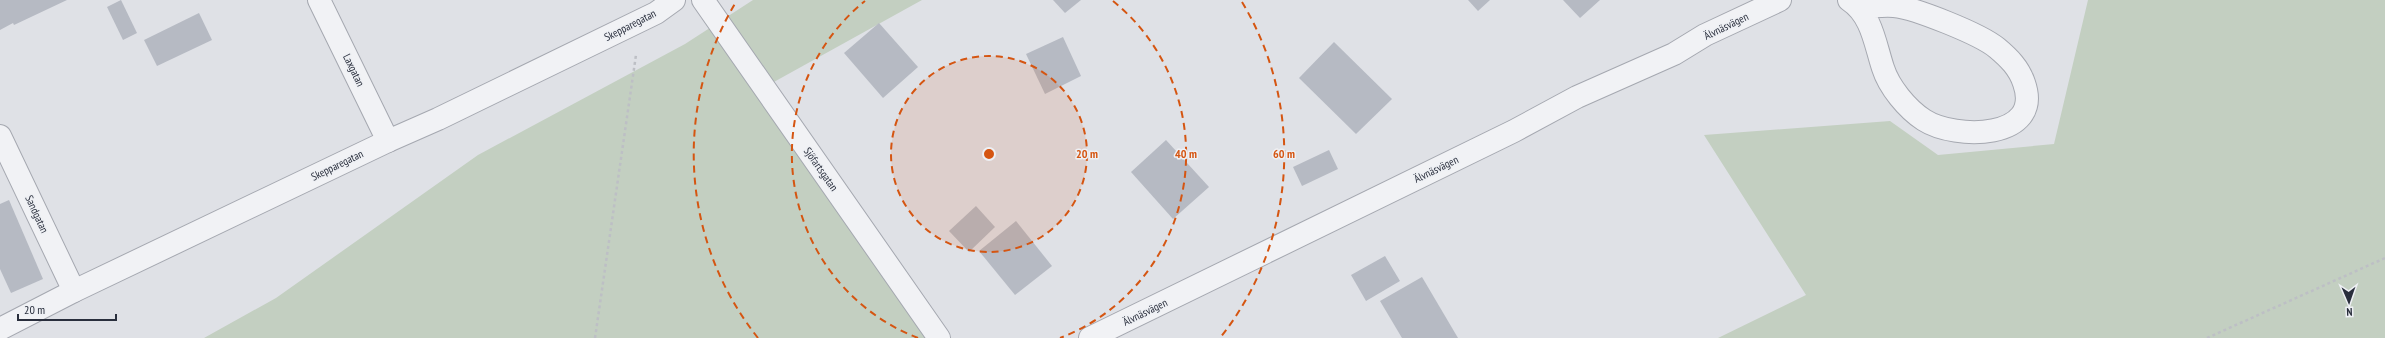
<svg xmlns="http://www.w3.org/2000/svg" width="2385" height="338" viewBox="0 0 2385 338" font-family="'PT Sans Narrow',sans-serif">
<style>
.green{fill:#c3cfc1}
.building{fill:#b6bac3}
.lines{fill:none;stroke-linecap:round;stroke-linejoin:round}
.street-casing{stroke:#a5a8b0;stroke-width:24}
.path{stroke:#bdbfc5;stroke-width:2.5;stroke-dasharray:3 3;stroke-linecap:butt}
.street{stroke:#f1f2f5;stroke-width:22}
.ring{fill:none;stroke:#d55511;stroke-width:2;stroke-dasharray:7 5}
.labels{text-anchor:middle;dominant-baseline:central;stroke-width:3;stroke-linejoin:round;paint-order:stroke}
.street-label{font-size:11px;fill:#292e3c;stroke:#eef0f4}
.centre{fill:#d55511;stroke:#eef0f4;stroke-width:2}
.ring-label{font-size:12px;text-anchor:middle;font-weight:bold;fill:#d55511;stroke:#eef0f4;stroke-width:3;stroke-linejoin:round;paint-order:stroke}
</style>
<rect width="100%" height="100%" fill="#dfe1e6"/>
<g class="green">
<path d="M753,0H922L763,88L939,338H204L276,298L478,155L685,44Z"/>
<path d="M2088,0H2385V338H1718L1806,295L1704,135L1890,121L1938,155L2054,144Z"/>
</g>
<g class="building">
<path d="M0,0H67L14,25L13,23L0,30Z"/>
<path d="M121,0L137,33L123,40L107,7Z"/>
<path d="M1053,0H1081L1065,13Z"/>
<path d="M1468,0H1490L1478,11Z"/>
<path d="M1563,0H1600L1580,18Z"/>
<path d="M199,13L212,40L157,66L144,40Z"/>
<path d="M879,23L918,67L883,98L844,53Z"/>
<path d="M1063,37L1081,76L1045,94L1026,54Z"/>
<path d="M1334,42L1392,99L1356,134L1299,78Z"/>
<path d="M1166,140L1209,187L1173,219L1131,172Z"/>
<path d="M1329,150L1338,169L1302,186L1293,167Z"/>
<path d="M9,200L43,279L11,293L0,269V204Z"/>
<path d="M976,206L995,227L969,252L949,231Z"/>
<path d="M1016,221L1052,266L1015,295L979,251Z"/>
<path d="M1385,256L1400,281L1366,301L1351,275Z"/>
<path d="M1422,277L1458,338H1402L1380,301Z"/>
</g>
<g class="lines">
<defs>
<g id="street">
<path d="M319,0L388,141"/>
<path d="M703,0L939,338"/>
<path d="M1849,0C1872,15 1875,44 1883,68C1889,87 1907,109 1924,120C1955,140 2044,140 2024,83C2019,68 2009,58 1997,48C1980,34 1915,8 1894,6C1883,5 1871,7 1860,7"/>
<path d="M0,136L74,291"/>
<path d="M0,329L74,291L388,141L438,119L656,13L674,0"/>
<path d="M1090,338L1514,131L1577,97L1674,54L1705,35L1780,0"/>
</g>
</defs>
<use href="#street" class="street-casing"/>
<g class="path">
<path d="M595,338L636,55"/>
<path d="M2207,338L2385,258"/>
</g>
<use href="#street" class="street"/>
</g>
<circle cx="989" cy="154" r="98" fill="#d55511" fill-opacity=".12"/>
<g class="ring">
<circle cx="989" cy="154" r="98"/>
<path d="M918 338A197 197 0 0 1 865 1M1113 1A197 197 0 0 1 1060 338"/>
<path d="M758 338A295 295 0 0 1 736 2M1242 2A295 295 0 0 1 1220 338"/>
</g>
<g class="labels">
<g class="street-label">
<text transform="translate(630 25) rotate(-27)">Skepparegatan</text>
<text transform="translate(1726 26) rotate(-26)">Älvnäsvägen</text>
<text transform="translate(354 70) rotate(64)">Laxgatan</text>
<text transform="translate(337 165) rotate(-26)">Skepparegatan</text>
<text transform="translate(821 169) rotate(55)">Sjöfartsgatan</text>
<text transform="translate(1436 169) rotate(-26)">Älvnäsvägen</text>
<text transform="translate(37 214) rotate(65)">Sandgatan</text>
<text transform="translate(1145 312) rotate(-26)">Älvnäsvägen</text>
</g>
</g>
<circle cx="989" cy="154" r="6" class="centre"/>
<g class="ring-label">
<text x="1087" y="158">20 m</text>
<text x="1186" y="158">40 m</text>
<text x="1284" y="158">60 m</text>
</g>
<g transform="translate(2349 302) rotate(178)" stroke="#eef0f4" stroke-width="3" paint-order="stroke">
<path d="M0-3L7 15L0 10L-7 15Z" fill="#292e3c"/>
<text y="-6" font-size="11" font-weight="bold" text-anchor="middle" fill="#292e3c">N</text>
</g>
<path d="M18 314v6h98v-6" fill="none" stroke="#292e3c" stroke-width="2"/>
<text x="24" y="314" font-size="12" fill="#292e3c" stroke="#eef0f4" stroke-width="3" paint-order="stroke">20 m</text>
</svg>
